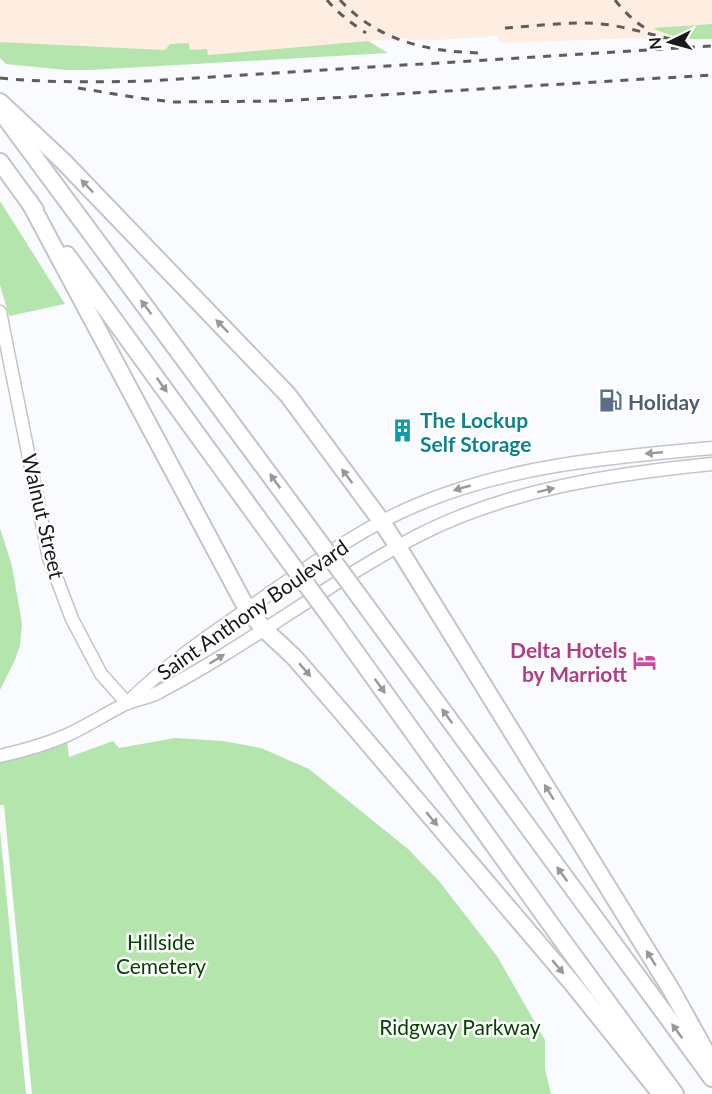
<svg xmlns="http://www.w3.org/2000/svg" width="712" height="1094" viewBox="0 0 712 1094" font-family="Lato,sans-serif">
<style>
.industrial{fill:#feeee2}
.green{fill:#b4e5ac}
.lines{fill:none;stroke-linecap:round;stroke-linejoin:round}
.secondary-casing{stroke:#c3c5cd;stroke-width:15}
.highway-casing{stroke:#c3c5cd;stroke-width:20}
.secondary{stroke:#fff;stroke-width:12}
.highway{stroke:#fff;stroke-width:16}
.rail{stroke:#5d5d60;stroke-width:3;stroke-dasharray:8 8;stroke-linecap:butt}
.highway-bridge-casing{stroke:#c3c5cd;stroke-width:20;stroke-linecap:butt}
.highway-bridge{stroke:#fff;stroke-width:16}
.oneway{fill:#989899}
.labels{text-anchor:middle;dominant-baseline:central;stroke-width:5;stroke-linejoin:round;paint-order:stroke}
.service-label{font-size:21px;font-weight:bold;fill:#4e5e75;stroke:#fff;text-anchor:start}
.culture-label{font-size:21px;font-weight:bold;fill:#0d838f;stroke:#fff;text-anchor:start}
.street-label{font-size:21px;fill:#19191c;stroke:#fff}
.hotel-label{font-size:21px;font-weight:bold;fill:#b23c85;stroke:#fff;text-anchor:end}
.park-label{font-size:21px;fill:#054300;stroke:#fff}
</style>
<rect width="100%" height="100%" fill="#fafbfe"/>
<path class="industrial" d="M0,0H712V24L655,28L673,36L695,40L661,43L643,38L500,43L498,36L437,40H412L403,38L208,55L190,50V43L170,44L165,50L0,42Z"/>
<g class="green">
<path d="M712,24V39C691,40 672,38 653,28Z"/>
<path d="M368,41L388,53L90,70H66L6,64L0,58V42L165,50L170,44L189,43L190,50L207,49L208,55Z"/>
<path d="M0,201L65,304L9,316L0,285Z"/>
<path d="M0,528L12,566L22,624L20,645L15,660L0,690Z"/>
<path d="M66,735L69,757L113,741L119,748L175,738L223,741L261,748L309,769L408,849L439,881L497,956L545,1040V1069L551,1094H32L4,805H0V756Z"/>
<path d="M0,831L26,1094H0Z"/>
</g>
<g class="lines">
<defs>
<g id="secondary">
<path d="M0,312L49,558L72,619L101,674L127,703"/>
<path d="M130,700C168,663 213,633 256,603C308,567 360,528 419,504C511,465 613,457 712,448"/>
<path d="M0,756C22,751 44,745 65,736C86,727 105,714 125,704C136,699 149,698 159,692C249,645 329,582 419,535C509,489 612,474 712,464"/>
</g>
<g id="highway">
<path d="M0,102L63,161L288,395L382,522L398,547L672,991L712,1063"/>
<path d="M5,117L309,528"/>
<path d="M0,162L35,210"/>
<path d="M29,201L247,609L264,629L294,657L340,710L572,983L661,1094"/>
<path d="M67,255L281,550"/>
<path d="M361,599L712,1078"/>
<path d="M334,622L562,940L675,1094"/>
</g>
</defs>
<use href="#secondary" class="secondary-casing"/>
<use href="#highway" class="highway-casing"/>
<use href="#secondary" class="secondary"/>
<use href="#highway" class="highway"/>
<g class="rail">
<path d="M327,0C338,13 351,23 366,33"/>
<path d="M340,0C378,41 428,52 482,53"/>
<path d="M615,0C625,13 636,23 650,31"/>
<path d="M505,28C537,26 570,21 602,24C631,27 659,38 688,42"/>
<path d="M0,78C49,83 98,82 147,81L712,46"/>
<path d="M78,88L139,98L174,102L281,101L712,75"/>
</g>
<defs>
<g id="highway-bridge">
<path d="M309,528L361,599"/>
<path d="M281,550L334,622"/>
</g>
</defs>
<use href="#highway-bridge" class="highway-bridge-casing"/>
<use href="#highway-bridge" class="highway-bridge"/>
</g>
<defs><path id="oneway-solid" d="M-6-.8H1V-3.2L6.5 0L1 3.2V.8H-6Z" transform="scale(1.5)"/></defs>
<g class="oneway">
<use href="#oneway-solid" transform="translate(87 186) rotate(-134)"/>
<use href="#oneway-solid" transform="translate(146 307) rotate(-127)"/>
<use href="#oneway-solid" transform="translate(222 326) rotate(-134)"/>
<use href="#oneway-solid" transform="translate(162 385) rotate(54)"/>
<use href="#oneway-solid" transform="translate(654 453) rotate(175)"/>
<use href="#oneway-solid" transform="translate(347 476) rotate(-127)"/>
<use href="#oneway-solid" transform="translate(275 481) rotate(-126)"/>
<use href="#oneway-solid" transform="translate(462 488) rotate(164)"/>
<use href="#oneway-solid" transform="translate(546 490) rotate(-14)"/>
<use href="#oneway-solid" transform="translate(217 659) rotate(-32)"/>
<use href="#oneway-solid" transform="translate(305 670) rotate(49)"/>
<use href="#oneway-solid" transform="translate(380 686) rotate(54)"/>
<use href="#oneway-solid" transform="translate(447 716) rotate(-126)"/>
<use href="#oneway-solid" transform="translate(549 792) rotate(-122)"/>
<use href="#oneway-solid" transform="translate(432 819) rotate(50)"/>
<use href="#oneway-solid" transform="translate(562 874) rotate(-126)"/>
<use href="#oneway-solid" transform="translate(651 958) rotate(-122)"/>
<use href="#oneway-solid" transform="translate(558 967) rotate(50)"/>
<use href="#oneway-solid" transform="translate(677 1031) rotate(-126)"/>
</g>
<defs>
<symbol id="fuel-bare" viewBox="-9 -9 18 18"><path d="M-5.5-6h7V0h2V4h1.3V-2.5L3-4.5l.8-.8L6-3V5H2.5V1h-1V6h-7ZM-4.2-4.7v3.2H.2V-4.7Z" fill="#5c6f8a" stroke="#fff" stroke-width="2.5" paint-order="stroke"/></symbol>
<symbol id="building-bare" viewBox="-9 -9 18 18"><path d="M-4-6H4V6H1V3H-1V6H-4ZM-2.5-4.3h1.7v1.8h-1.7ZM.8-4.3h1.7v1.8H.8ZM-2.5-1h1.7V.8h-1.7ZM.8-1h1.7V.8H.8Z" fill="#0f9aa8" stroke="#fff" stroke-width="2.5" paint-order="stroke"/></symbol>
<symbol id="hotel-bare" viewBox="-9 -9 18 18"><path d="M-6-4.5h1.5V1H6V5H4.5V3h-9V5H-6ZM-4 0a1.8 1.8 0 1 1 3.6 0ZM.5 0V-2.5h3Q6-2.5 6 0Z" fill="#d1479c" stroke="#fff" stroke-width="2.5" paint-order="stroke"/></symbol>
</defs>
<g fill-rule="evenodd">
<use href="#fuel-bare" x="594" y="384" width="33" height="33"/>
<use href="#building-bare" x="386" y="414" width="33" height="33"/>
<use href="#hotel-bare" x="628" y="644" width="33" height="33"/>
</g>
<g class="labels">
<g class="service-label">
<text x="628" y="401">Holiday</text>
</g>
<g class="culture-label">
<text x="420" y="419">The Lockup<tspan x="420" dy="24">Self Storage</tspan></text>
</g>
<g class="street-label">
<text transform="translate(44 516) rotate(77)">Walnut Street</text>
<text transform="translate(252 609) rotate(-35)">Saint Anthony Boulevard</text>
</g>
<g class="hotel-label">
<text x="627" y="649">Delta Hotels<tspan x="627" dy="24">by Marriott</tspan></text>
</g>
<g class="park-label">
<text x="161" y="941">Hillside<tspan x="161" dy="24">Cemetery</tspan></text>
<text x="460" y="1026">Ridgway Parkway</text>
</g>
</g>
<g transform="translate(670 42) rotate(265)" stroke="#ffffff" stroke-width="4.5" paint-order="stroke">
<path d="M0-4.5L10 22L0 15L-10 22Z" fill="#19191c"/>
<text y="-9" font-size="16" font-weight="bold" text-anchor="middle" fill="#19191c">N</text>
</g>
</svg>
